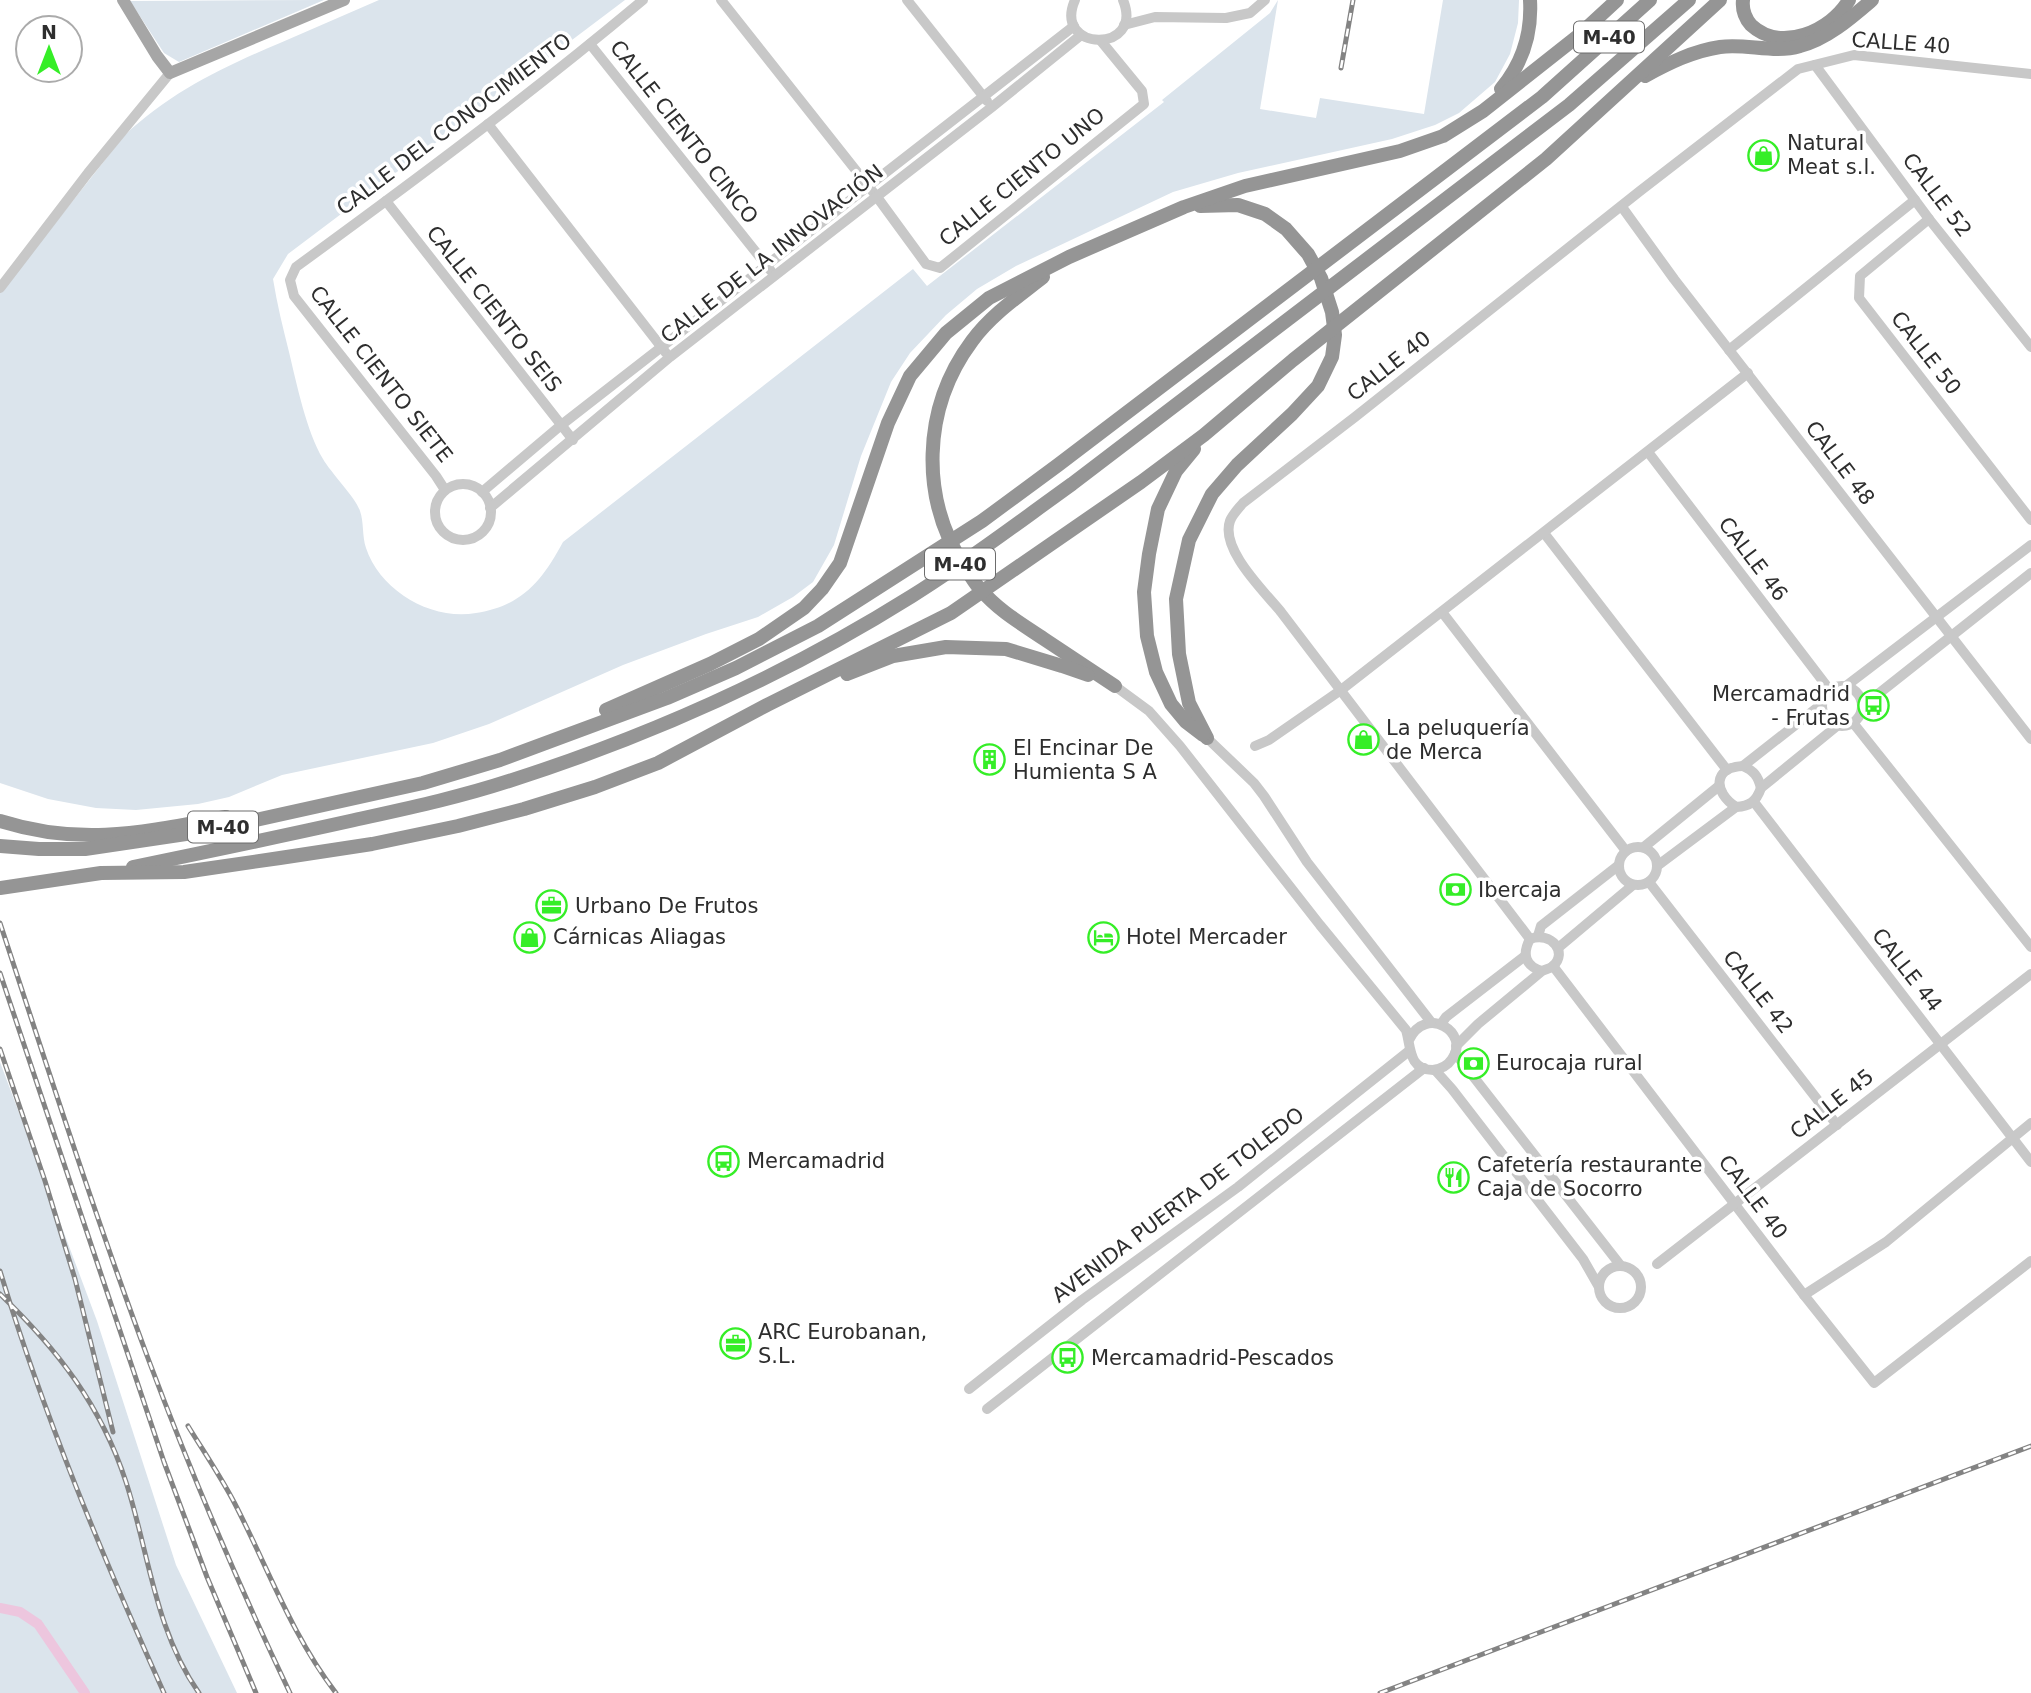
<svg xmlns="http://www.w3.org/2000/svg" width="2031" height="1693" viewBox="0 0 2031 1693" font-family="'DejaVu Sans',sans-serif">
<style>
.green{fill:#dbe4ec}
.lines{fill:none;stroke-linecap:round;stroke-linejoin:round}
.canal{stroke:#edc6de;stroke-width:10}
.minor{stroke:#c8c8c8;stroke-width:10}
.major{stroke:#a6a6a6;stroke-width:12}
.highway{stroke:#959595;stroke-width:14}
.rail-casing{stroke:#838383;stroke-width:5}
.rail{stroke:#fff;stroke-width:2.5;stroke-dasharray:8;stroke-linecap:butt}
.labels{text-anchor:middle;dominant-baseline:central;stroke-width:7;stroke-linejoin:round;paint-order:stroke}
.shield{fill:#fff;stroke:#6d6d6d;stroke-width:2}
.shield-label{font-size:19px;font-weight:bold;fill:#2e2e2e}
.street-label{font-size:21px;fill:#2e2e2e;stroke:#fff}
.poi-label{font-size:21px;fill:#2e2e2e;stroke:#fff;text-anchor:start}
</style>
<rect width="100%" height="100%" fill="#fff"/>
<g class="green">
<path d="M324,0L179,62L164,53L130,1Z"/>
<path d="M379,0H625L288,254L273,279C277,304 283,328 289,352C297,385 306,430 323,459C331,473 356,498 360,511C364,522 362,536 366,548C380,591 432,621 476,613C522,606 542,581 563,542L913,269L927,286L1164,102L1162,100L1270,13L1278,0L1260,109L1316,118L1320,98L1424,114L1443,0H1519L1518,23L1510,54L1495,82L1459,113L1435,125L1392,139L1238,173L1173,192L1016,266L977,289L946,315L910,353L891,382L861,456L834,545L813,582L793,597L758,617L706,634L623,665L489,724L433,743L282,775L229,797L198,804L136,810L96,808L48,799L0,783V293L124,136C169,93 223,67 280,43C313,29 346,14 379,0Z"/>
<path d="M0,1062L97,1321L176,1565L237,1693H0Z"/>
</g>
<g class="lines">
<path class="canal" d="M0,1608L20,1612L38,1624L85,1693"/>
<g class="minor">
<path d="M721,0L877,197L926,264L940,268L1144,104L1142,91L1101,41"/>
<path d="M907,0L987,101"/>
<path d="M1075,0C1052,52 1145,54 1123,0"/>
<path d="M1124,25L1155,17L1226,18L1250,13L1265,0"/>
<path d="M590,44L771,271"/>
<path d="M1815,65L1929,219L2031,347"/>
<path d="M488,124L666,353"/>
<path d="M386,201L573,440"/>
<path d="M1622,207L1674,279L2031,739"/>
<path d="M1929,219L1860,276L1859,298L2031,520"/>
<path d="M0,288L88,173L170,73"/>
<path d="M1729,350L1915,200"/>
<path d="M1648,452L1829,689"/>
<circle cx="463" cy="512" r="28"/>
<path d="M445,490L436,476L294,296L290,280L296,267C414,181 531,94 643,0"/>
<path d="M482,492L560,426L1074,26"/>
<path d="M490,508L670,357L992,107L1081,35"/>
<path d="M1544,533L1727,770"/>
<path d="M1442,612L1626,851"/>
<circle cx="1842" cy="706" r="20"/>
<path d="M1115,686L1149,711L1180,746L1320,925L1406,1030C1411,1046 1408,1070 1433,1070C1441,1069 1448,1065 1452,1059C1471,1033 1426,1004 1409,1040"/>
<path d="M1846,686L2031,545"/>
<path d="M1863,706L2031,573"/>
<path d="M1854,724L2031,947"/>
<path d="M1207,738L1254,783L1264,796L1307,862L1431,1022"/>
<path d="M1255,746L1269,740L1341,690L1748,373"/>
<path d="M1743,766C1754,771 1758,776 1761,788"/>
<path d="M1754,802L2031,1162"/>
<path d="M1736,807C1713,792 1713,767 1743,766L1822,704"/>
<circle cx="1638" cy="866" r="19"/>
<path d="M1644,847L1719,786"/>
<path d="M1657,866L1736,807C1750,806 1756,802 1761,788L1837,726"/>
<path d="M1649,882L1837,1125"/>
<path d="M1538,936L1541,926L1619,865"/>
<path d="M1530,939L1281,612C1264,591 1220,549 1230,521C1232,515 1239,508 1243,503L1355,417L1640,191L1798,69L1854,55L2031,74"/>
<path d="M1558,948L1633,885"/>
<path d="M1553,966L1804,1295L1874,1383L2031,1261"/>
<path d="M1441,1024L1446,1017L1525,956"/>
<path d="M1456,1046L1478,1024L1542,971C1545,969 1550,969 1553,966C1568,953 1552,931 1530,939C1522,954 1525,966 1542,971"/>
<path d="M1455,1053L1621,1266"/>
<path d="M1435,1070L1452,1089L1583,1259L1599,1287"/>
<path d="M1657,1264L2031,974"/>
<circle cx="1620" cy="1287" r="21"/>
<path d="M1804,1295L1886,1242L2031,1123"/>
<path d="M969,1389L1082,1300L1238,1187L1409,1051"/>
<path d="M987,1409L1424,1068"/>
</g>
<path class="major" d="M123,0L157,56L170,73L344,0"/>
<g class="highway">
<path d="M1743,0C1742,9 1745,18 1751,25C1781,53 1831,31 1849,0"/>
<path d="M1645,76C1669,63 1693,51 1720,47C1746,43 1774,54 1800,46C1827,39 1851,18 1872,0"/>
<path d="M1501,89C1522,64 1532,33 1530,0"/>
<path d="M1200,206L1238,205L1265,214L1286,229L1308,254L1321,278L1332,312L1335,335L1332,357L1318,386L1292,414L1237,465L1212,494L1189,540L1176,599L1179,654L1189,703L1207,738"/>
<path d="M1043,277C1019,296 991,315 972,341C922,408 919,499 966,569C971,576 975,584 981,590C999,611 1022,624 1044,639C1068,655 1091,670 1115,686"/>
<path d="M1194,449L1176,471L1158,509L1149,554L1144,592L1147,636L1156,672L1171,704L1186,722L1203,735"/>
<path d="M847,674L893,656L946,647L1006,649L1062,666L1088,675"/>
<path d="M606,710L710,664L759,639L804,608L822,589L840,563L888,423L910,376L946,333L989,298L1069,257L1184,207L1245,186L1400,151L1443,136L1483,111L1578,36L1617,0"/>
<path d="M0,821C82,847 145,832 226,817"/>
<path d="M0,846L39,849H85L206,831L423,783L500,760L667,698L736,668L818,626L982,521L1058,465L1542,97L1650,0"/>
<path d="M133,867C206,852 278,837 350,821C404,809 457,798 509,781C650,736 786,675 912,596C967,562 1019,522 1072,484L1569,105L1689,0"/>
<path d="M0,888L101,873L184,872L280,858L372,844L458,826L524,809L595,787L658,763L767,705L951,613L1141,482L1204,435L1293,360L1546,159L1720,0"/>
</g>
<defs>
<g id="rail">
<path d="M1341,68L1353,0"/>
<path d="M0,923C48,1069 95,1216 149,1361C191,1473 238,1584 290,1693"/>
<path d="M0,973L164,1462L207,1577L256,1693"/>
<path d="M0,1049L45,1181L75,1279L113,1432"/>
<path d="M0,1271C44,1416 102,1555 164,1693"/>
<path d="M0,1294C57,1349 101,1405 126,1482C149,1553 155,1631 199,1693"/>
<path d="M188,1426C204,1452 221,1477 235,1504C268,1568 292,1636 336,1693"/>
<path d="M1380,1693L2031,1446"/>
</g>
</defs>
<use href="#rail" class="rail-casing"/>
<use href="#rail" class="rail"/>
</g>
<defs>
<symbol id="shop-ring" viewBox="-11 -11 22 22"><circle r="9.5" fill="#fff" stroke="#35ee27" stroke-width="1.5"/><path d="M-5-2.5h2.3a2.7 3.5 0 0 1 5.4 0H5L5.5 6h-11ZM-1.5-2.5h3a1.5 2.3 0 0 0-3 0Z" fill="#35ee27"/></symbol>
<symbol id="bus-ring" viewBox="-11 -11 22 22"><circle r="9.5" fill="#fff" stroke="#35ee27" stroke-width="1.5"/><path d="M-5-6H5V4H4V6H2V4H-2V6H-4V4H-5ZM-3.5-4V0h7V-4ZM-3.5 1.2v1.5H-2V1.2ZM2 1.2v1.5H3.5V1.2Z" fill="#35ee27"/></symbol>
<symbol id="building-ring" viewBox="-11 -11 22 22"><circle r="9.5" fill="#fff" stroke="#35ee27" stroke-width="1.5"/><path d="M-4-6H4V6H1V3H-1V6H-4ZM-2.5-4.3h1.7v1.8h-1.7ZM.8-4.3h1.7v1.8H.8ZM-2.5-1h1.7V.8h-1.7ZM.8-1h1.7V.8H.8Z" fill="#35ee27"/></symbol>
<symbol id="bank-ring" viewBox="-11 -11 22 22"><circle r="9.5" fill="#fff" stroke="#35ee27" stroke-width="1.5"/><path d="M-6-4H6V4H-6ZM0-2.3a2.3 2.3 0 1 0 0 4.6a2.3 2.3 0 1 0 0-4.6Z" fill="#35ee27"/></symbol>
<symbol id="office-ring" viewBox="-11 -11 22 22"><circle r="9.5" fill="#fff" stroke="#35ee27" stroke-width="1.5"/><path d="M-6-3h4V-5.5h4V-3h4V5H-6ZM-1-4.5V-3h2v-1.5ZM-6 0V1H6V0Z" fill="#35ee27"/></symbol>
<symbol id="hotel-ring" viewBox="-11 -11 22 22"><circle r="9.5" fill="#fff" stroke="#35ee27" stroke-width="1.5"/><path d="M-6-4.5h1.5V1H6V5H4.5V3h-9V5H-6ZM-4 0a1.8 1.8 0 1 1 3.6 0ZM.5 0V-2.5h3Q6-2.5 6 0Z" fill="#35ee27"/></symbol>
<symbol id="restaurant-ring" viewBox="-11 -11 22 22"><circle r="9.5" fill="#fff" stroke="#35ee27" stroke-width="1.5"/><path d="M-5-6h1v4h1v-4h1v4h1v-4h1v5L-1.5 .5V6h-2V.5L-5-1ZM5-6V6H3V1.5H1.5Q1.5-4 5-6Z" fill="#35ee27"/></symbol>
</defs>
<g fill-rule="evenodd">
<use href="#shop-ring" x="1746" y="138" width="35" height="35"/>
<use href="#bus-ring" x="1856" y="688" width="35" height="35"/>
<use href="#shop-ring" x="1346" y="722" width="35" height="35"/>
<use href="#building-ring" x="972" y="742" width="35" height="35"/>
<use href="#bank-ring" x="1438" y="872" width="35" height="35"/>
<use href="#office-ring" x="534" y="888" width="35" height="35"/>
<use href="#shop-ring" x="512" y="920" width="35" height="35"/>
<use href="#hotel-ring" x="1086" y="920" width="35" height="35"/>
<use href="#bank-ring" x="1456" y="1046" width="35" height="35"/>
<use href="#bus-ring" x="706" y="1144" width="35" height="35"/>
<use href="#restaurant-ring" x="1436" y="1160" width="35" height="35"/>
<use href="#office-ring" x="718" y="1326" width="35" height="35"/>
<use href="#bus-ring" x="1050" y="1340" width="35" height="35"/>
</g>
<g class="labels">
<g class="shield">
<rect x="1574" y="21.5" width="70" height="31" rx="5"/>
<rect x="925" y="548.5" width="70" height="31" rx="5"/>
<rect x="188" y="811.5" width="70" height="31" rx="5"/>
</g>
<g class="shield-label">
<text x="1609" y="37">M-40</text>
<text x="960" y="564">M-40</text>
<text x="223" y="827">M-40</text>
</g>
<g class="street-label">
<text transform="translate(1901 43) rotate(4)">CALLE 40</text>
<text transform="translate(454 124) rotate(-37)">CALLE DEL CONOCIMIENTO</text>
<text transform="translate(684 132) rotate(52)">CALLE CIENTO CINCO</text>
<text transform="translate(1022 177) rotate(-39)">CALLE CIENTO UNO</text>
<text transform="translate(1937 195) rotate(53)">CALLE 52</text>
<text transform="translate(772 254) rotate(-38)">CALLE DE LA INNOVACIÓN</text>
<text transform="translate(494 309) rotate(52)">CALLE CIENTO SEIS</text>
<text transform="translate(1926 353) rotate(52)">CALLE 50</text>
<text transform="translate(1389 366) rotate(-38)">CALLE 40</text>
<text transform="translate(381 374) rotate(52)">CALLE CIENTO SIETE</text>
<text transform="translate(1840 463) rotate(53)">CALLE 48</text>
<text transform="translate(1753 559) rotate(53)">CALLE 46</text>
<text transform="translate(1907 970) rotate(52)">CALLE 44</text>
<text transform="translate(1758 992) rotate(52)">CALLE 42</text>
<text transform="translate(1832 1104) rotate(-38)">CALLE 45</text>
<text transform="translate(1753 1197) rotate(53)">CALLE 40</text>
<text transform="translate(1178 1205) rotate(-37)">AVENIDA PUERTA DE TOLEDO</text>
</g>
<g class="poi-label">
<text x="1787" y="143">Natural<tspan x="1787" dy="24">Meat s.l.</tspan></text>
<text x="1850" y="694" text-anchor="end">Mercamadrid<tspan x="1850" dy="24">- Frutas</tspan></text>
<text x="1386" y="728">La peluquería<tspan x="1386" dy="24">de Merca</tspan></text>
<text x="1013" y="748">El Encinar De<tspan x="1013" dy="24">Humienta S A</tspan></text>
<text x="1478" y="890">Ibercaja</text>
<text x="575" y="906">Urbano De Frutos</text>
<text x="553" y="937">Cárnicas Aliagas</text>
<text x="1126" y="937">Hotel Mercader</text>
<text x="1496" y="1063">Eurocaja rural</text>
<text x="747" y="1161">Mercamadrid</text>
<text x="1477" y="1165">Cafetería restaurante<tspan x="1477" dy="24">Caja de Socorro</tspan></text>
<text x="758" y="1332">ARC Eurobanan,<tspan x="758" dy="24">S.L.</tspan></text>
<text x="1091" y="1358">Mercamadrid-Pescados</text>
</g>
</g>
<g transform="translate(49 49)"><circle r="33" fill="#ffffff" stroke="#ababab" stroke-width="2"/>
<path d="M0-5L12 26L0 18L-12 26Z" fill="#35ee27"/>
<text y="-10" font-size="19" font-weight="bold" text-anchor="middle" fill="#2e2e2e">N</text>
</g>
</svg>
